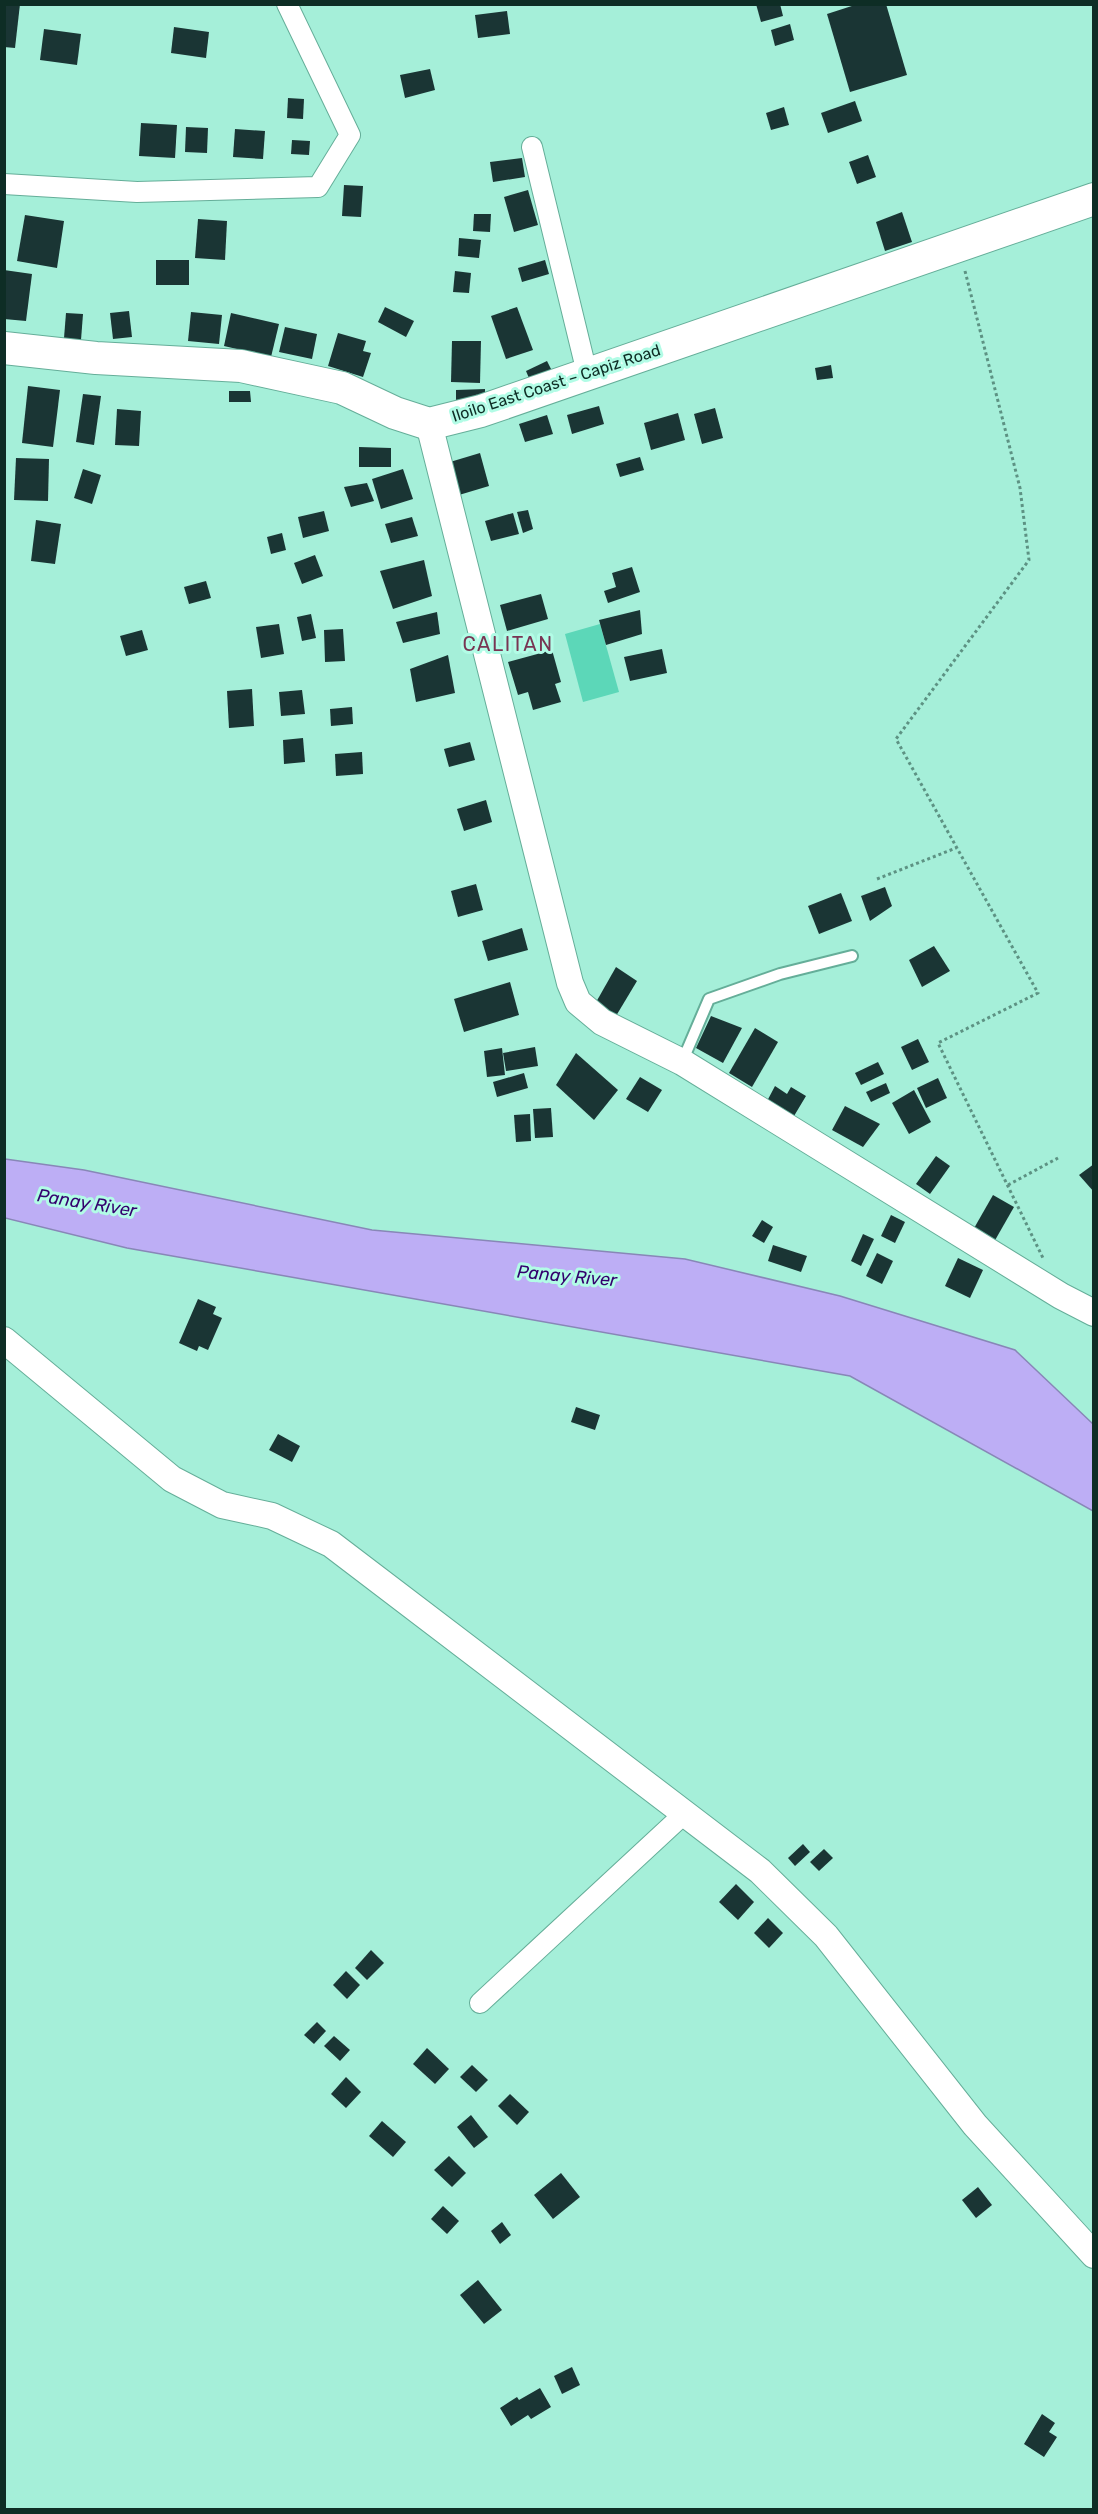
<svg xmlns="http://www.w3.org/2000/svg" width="1098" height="2514" viewBox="0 0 1098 2514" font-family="Rubik,sans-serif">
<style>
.green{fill:#5cd7b8}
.water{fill:#bdaef5;stroke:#8887b7;stroke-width:1.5}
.building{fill:#1a3534}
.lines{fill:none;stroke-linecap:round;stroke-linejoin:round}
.service-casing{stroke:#65ae99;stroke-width:14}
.minor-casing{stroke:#65ae99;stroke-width:22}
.tertiary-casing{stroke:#65ae99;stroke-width:28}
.primary-casing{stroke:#65ae99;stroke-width:34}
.path{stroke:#5d9283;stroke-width:3;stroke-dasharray:3 3;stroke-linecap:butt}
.service{stroke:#fff;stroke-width:10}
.minor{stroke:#fff;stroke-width:20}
.tertiary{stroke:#fff;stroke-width:26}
.primary{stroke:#fff;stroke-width:32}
.labels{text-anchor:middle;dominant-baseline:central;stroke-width:6;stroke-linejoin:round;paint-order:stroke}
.street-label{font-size:16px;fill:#0e2d25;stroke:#b2fce6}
.water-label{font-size:18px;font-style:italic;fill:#33006d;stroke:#b2fce6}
.quarter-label{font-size:20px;letter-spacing:1.5px;fill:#783553;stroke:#b2fce6}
</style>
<rect width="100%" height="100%" fill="#a5efd9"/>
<path class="green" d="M600,624L619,692L583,702L565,634Z"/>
<path class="water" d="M5,1159L84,1170L372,1230L685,1259L840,1296L1015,1350L1093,1424V1511L850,1376L127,1248L5,1218Z"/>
<g class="building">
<path d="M4,4H20L15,48L4,47Z"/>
<path d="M756,4H780L783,16L761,22Z"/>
<path d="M858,4H886L907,75L850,92L827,14Z"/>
<path d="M507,11L510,34L478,38L475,15Z"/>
<path d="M790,24L794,40L775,46L771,30Z"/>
<path d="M174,27L209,32L206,58L171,53Z"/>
<path d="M44,29L81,34L77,65L40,60Z"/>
<path d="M430,69L435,90L405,98L400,75Z"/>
<path d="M288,98L304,99L303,119L287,118Z"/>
<path d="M855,101L862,121L828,133L821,113Z"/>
<path d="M784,107L789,125L771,130L766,113Z"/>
<path d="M141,123L177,125L175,158L139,156Z"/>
<path d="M186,127L208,128L207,153L185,152Z"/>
<path d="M235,129L265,131L263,159L233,157Z"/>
<path d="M292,140L310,141L309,155L291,154Z"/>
<path d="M868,155L876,177L857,184L849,162Z"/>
<path d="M522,158L525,177L493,182L490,162Z"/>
<path d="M344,185L363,186L361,217L342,216Z"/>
<path d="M528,190L538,225L514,232L504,197Z"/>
<path d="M902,212L912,242L885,251L876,222Z"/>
<path d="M474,214H491L490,232L473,231Z"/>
<path d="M25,215L64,221L57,268L17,261Z"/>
<path d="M198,219L227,221L225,260L195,258Z"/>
<path d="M459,238L481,240L479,258L458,256Z"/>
<rect x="156" y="260" width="33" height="25"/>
<path d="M545,260L549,274L522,282L518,268Z"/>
<path d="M4,270L32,274L26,321L4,319Z"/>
<path d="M455,271L471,273L469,293L453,292Z"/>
<path d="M385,307L414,321L406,337L378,322Z"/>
<path d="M517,307L533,350L506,359L491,316Z"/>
<path d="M129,311L132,337L113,339L110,313Z"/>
<path d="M191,312L222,315L219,344L188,341Z"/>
<path d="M66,313L83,314L81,340L64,338Z"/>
<path d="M231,313L279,324L271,357L224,346Z"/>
<path d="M285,327L317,334L312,359L279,352Z"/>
<path d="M338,333L366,341L363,351L371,353L363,377L328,366Z"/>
<path d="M452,341H481L480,383L451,382Z"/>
<path d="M547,361L553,373L531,383L526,371Z"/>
<path d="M831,365L833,378L817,380L815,368Z"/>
<path d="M28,386L60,390L53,447L22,443Z"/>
<path d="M485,389V404H456V390Z"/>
<path d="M229,391H250L251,402H229Z"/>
<path d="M83,394L101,396L94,445L76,442Z"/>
<path d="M599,406L604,424L572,434L567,415Z"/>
<path d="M715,408L723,438L702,444L694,414Z"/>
<path d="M117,409L141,411L139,446L115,445Z"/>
<path d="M678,413L685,440L651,450L644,423Z"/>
<path d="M547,415L553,434L525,442L519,424Z"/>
<path d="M359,447L391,448V467H359Z"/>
<path d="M480,453L489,486L459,495L450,462Z"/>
<path d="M640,457L644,470L620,477L616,464Z"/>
<path d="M16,458L49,459L48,501L14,500Z"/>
<path d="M83,469L101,475L92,504L74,498Z"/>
<path d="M403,469L413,499L381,509L372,479Z"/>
<path d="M367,483L374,501L351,507L344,487Z"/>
<path d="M528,510L533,529L523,533L517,512Z"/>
<path d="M324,511L329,531L303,538L298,517Z"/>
<path d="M513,513L519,534L491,541L485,521Z"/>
<path d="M412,517L418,536L391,543L385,524Z"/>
<path d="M36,520L61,524L55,564L31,561Z"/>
<path d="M282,533L286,550L271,554L267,537Z"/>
<path d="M315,555L323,576L302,584L294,563Z"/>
<path d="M424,560L432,596L393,609L380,571Z"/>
<path d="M632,567L640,592L608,603L604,591L616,587L612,573Z"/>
<path d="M206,581L211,598L189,604L184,587Z"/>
<path d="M541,594L548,619L507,631L500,605Z"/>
<path d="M640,610L642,634L606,645L599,620Z"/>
<path d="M437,612L440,634L403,643L396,622Z"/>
<path d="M311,614L316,638L302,641L297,617Z"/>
<path d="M279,624L284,654L261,658L256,627Z"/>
<path d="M343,629L345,661L325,662L324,630Z"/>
<path d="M142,630L148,650L126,656L120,636Z"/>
<path d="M662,649L667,673L630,681L624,657Z"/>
<path d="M552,650L561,682L555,684L561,702L533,710L528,692L518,695L508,662Z"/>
<path d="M448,655L455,693L416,702L410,669Z"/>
<path d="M252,689L254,726L229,728L227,691Z"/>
<path d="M302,690L305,714L281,716L279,692Z"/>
<path d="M352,707L353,724L331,726L330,709Z"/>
<path d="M303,738L305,762L284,764L283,740Z"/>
<path d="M470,742L475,760L449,767L444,749Z"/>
<path d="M362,752L363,774L336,776L335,754Z"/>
<path d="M486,800L492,822L464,831L457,809Z"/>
<path d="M476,884L483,910L458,917L451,891Z"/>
<path d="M885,887L892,906L870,921L861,896Z"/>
<path d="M841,893L852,921L819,934L808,906Z"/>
<path d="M522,928L528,950L488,961L482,941Z"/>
<path d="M934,946L950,971L922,987L909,960Z"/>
<path d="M616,967L637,981L616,1016L595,1004Z"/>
<path d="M510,982L519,1015L464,1032L454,999Z"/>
<path d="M711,1016L742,1028L723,1063L696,1048Z"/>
<path d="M755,1028L778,1042L752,1087L729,1073Z"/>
<path d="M918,1039L929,1062L912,1070L901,1047Z"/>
<path d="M535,1047L538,1066L506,1071L503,1053Z"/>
<path d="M502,1048L505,1075L487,1077L484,1051Z"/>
<path d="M576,1053L618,1090L594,1120L556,1085Z"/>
<path d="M878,1062L884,1074L861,1085L855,1073Z"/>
<path d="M524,1073L528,1088L497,1097L493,1082Z"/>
<path d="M640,1077L662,1090L648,1112L626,1099Z"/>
<path d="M938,1078L947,1098L926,1108L917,1088Z"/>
<path d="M886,1083L890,1093L871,1102L866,1092Z"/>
<path d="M775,1086L787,1094L791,1087L806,1096L791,1121L765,1105Z"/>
<path d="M914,1090L931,1122L909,1134L892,1103Z"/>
<path d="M845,1106L880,1124L863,1147L832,1130Z"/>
<path d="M551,1108L553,1137L535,1138L533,1109Z"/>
<path d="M530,1114L531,1141L516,1142L514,1115Z"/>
<path d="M936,1156L950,1166L930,1194L916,1184Z"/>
<path d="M1094,1164V1192L1079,1175Z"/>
<path d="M993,1195L1014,1207L994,1242L973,1230Z"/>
<path d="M891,1215L905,1222L895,1243L881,1236Z"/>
<path d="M762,1220L773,1227L764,1243L752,1236Z"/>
<path d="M863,1234L874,1239L861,1266L851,1261Z"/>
<path d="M773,1245L807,1256L801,1272L768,1261Z"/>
<path d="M877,1253L893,1261L882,1284L866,1276Z"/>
<path d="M958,1258L983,1270L970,1298L945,1286Z"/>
<path d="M198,1299L216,1307L213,1314L222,1318L208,1350L199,1346L197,1351L179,1343Z"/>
<path d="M576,1407L600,1415L595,1430L571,1422Z"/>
<path d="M278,1434L300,1446L292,1462L269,1450Z"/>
<path d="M803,1844L810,1852L795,1866L788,1858Z"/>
<path d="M824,1849L833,1858L819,1871L810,1862Z"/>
<path d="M736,1884L754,1902L738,1920L719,1902Z"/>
<path d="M768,1918L783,1933L769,1948L754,1933Z"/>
<path d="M371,1950L384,1963L367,1980L355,1968Z"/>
<path d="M346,1971L360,1985L347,1999L333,1985Z"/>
<path d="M317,2022L326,2031L314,2044L304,2035Z"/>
<path d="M334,2036L350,2050L340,2061L324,2046Z"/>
<path d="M427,2048L449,2069L435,2084L413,2064Z"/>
<path d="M472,2065L488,2080L476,2092L460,2077Z"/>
<path d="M346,2077L361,2092L346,2108L331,2094Z"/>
<path d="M510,2094L529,2112L517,2125L498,2106Z"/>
<path d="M471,2115L488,2137L474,2148L457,2127Z"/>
<path d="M382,2121L406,2142L393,2157L369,2136Z"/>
<path d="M449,2156L466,2173L452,2187L434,2170Z"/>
<path d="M561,2173L580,2197L553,2219L534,2195Z"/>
<path d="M978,2187L992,2205L976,2218L962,2200Z"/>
<path d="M443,2206L459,2221L447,2234L431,2219Z"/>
<path d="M502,2222L511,2235L500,2244L491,2231Z"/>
<path d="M478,2280L502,2310L484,2324L460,2295Z"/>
<path d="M572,2367L580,2385L562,2394L554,2376Z"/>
<path d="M540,2388L551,2407L531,2419L528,2415L511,2426L500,2408L517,2397L519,2400Z"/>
<path d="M1042,2414L1055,2423L1049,2432L1057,2437L1044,2457L1024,2444Z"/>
</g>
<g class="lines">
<defs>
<path id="service" d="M682,1062L709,999L780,974L852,956"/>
<g id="minor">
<path d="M532,147L587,373"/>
<path d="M4,184L137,192L318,187L350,135L287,4"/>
<path d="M480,2003L685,1813"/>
</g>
<g id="tertiary">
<path d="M429,424L570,983L578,1002L602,1022L682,1062L1061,1296L1094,1313"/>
<path d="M4,1340L172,1479L222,1505L272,1516L331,1544L760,1871L826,1936L975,2125L1094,2255"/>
</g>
<path id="primary" d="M4,348L96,358L241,366L342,388L395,413L429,424L481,411L1094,199"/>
</defs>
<use href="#service" class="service-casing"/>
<use href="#minor" class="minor-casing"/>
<use href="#tertiary" class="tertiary-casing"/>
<use href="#primary" class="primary-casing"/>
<g class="path">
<path d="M965,271L1020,488L1029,560L896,739L1038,993L938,1043L1043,1258"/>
<path d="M877,879L956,848"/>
<path d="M1008,1185L1058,1158"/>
</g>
<use href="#service" class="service"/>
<use href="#minor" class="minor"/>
<use href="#tertiary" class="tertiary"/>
<use href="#primary" class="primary"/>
</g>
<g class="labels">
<g class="street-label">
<text transform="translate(556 383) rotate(-18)">Iloilo East Coast – Capiz Road</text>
</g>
<g class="water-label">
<text transform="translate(87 1203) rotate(9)">Panay River</text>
<text transform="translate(567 1276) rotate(5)">Panay River</text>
</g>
<g class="quarter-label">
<text x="508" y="644">CALITAN</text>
</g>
</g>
<rect width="1098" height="2514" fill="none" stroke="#0e2d25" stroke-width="12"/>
</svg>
